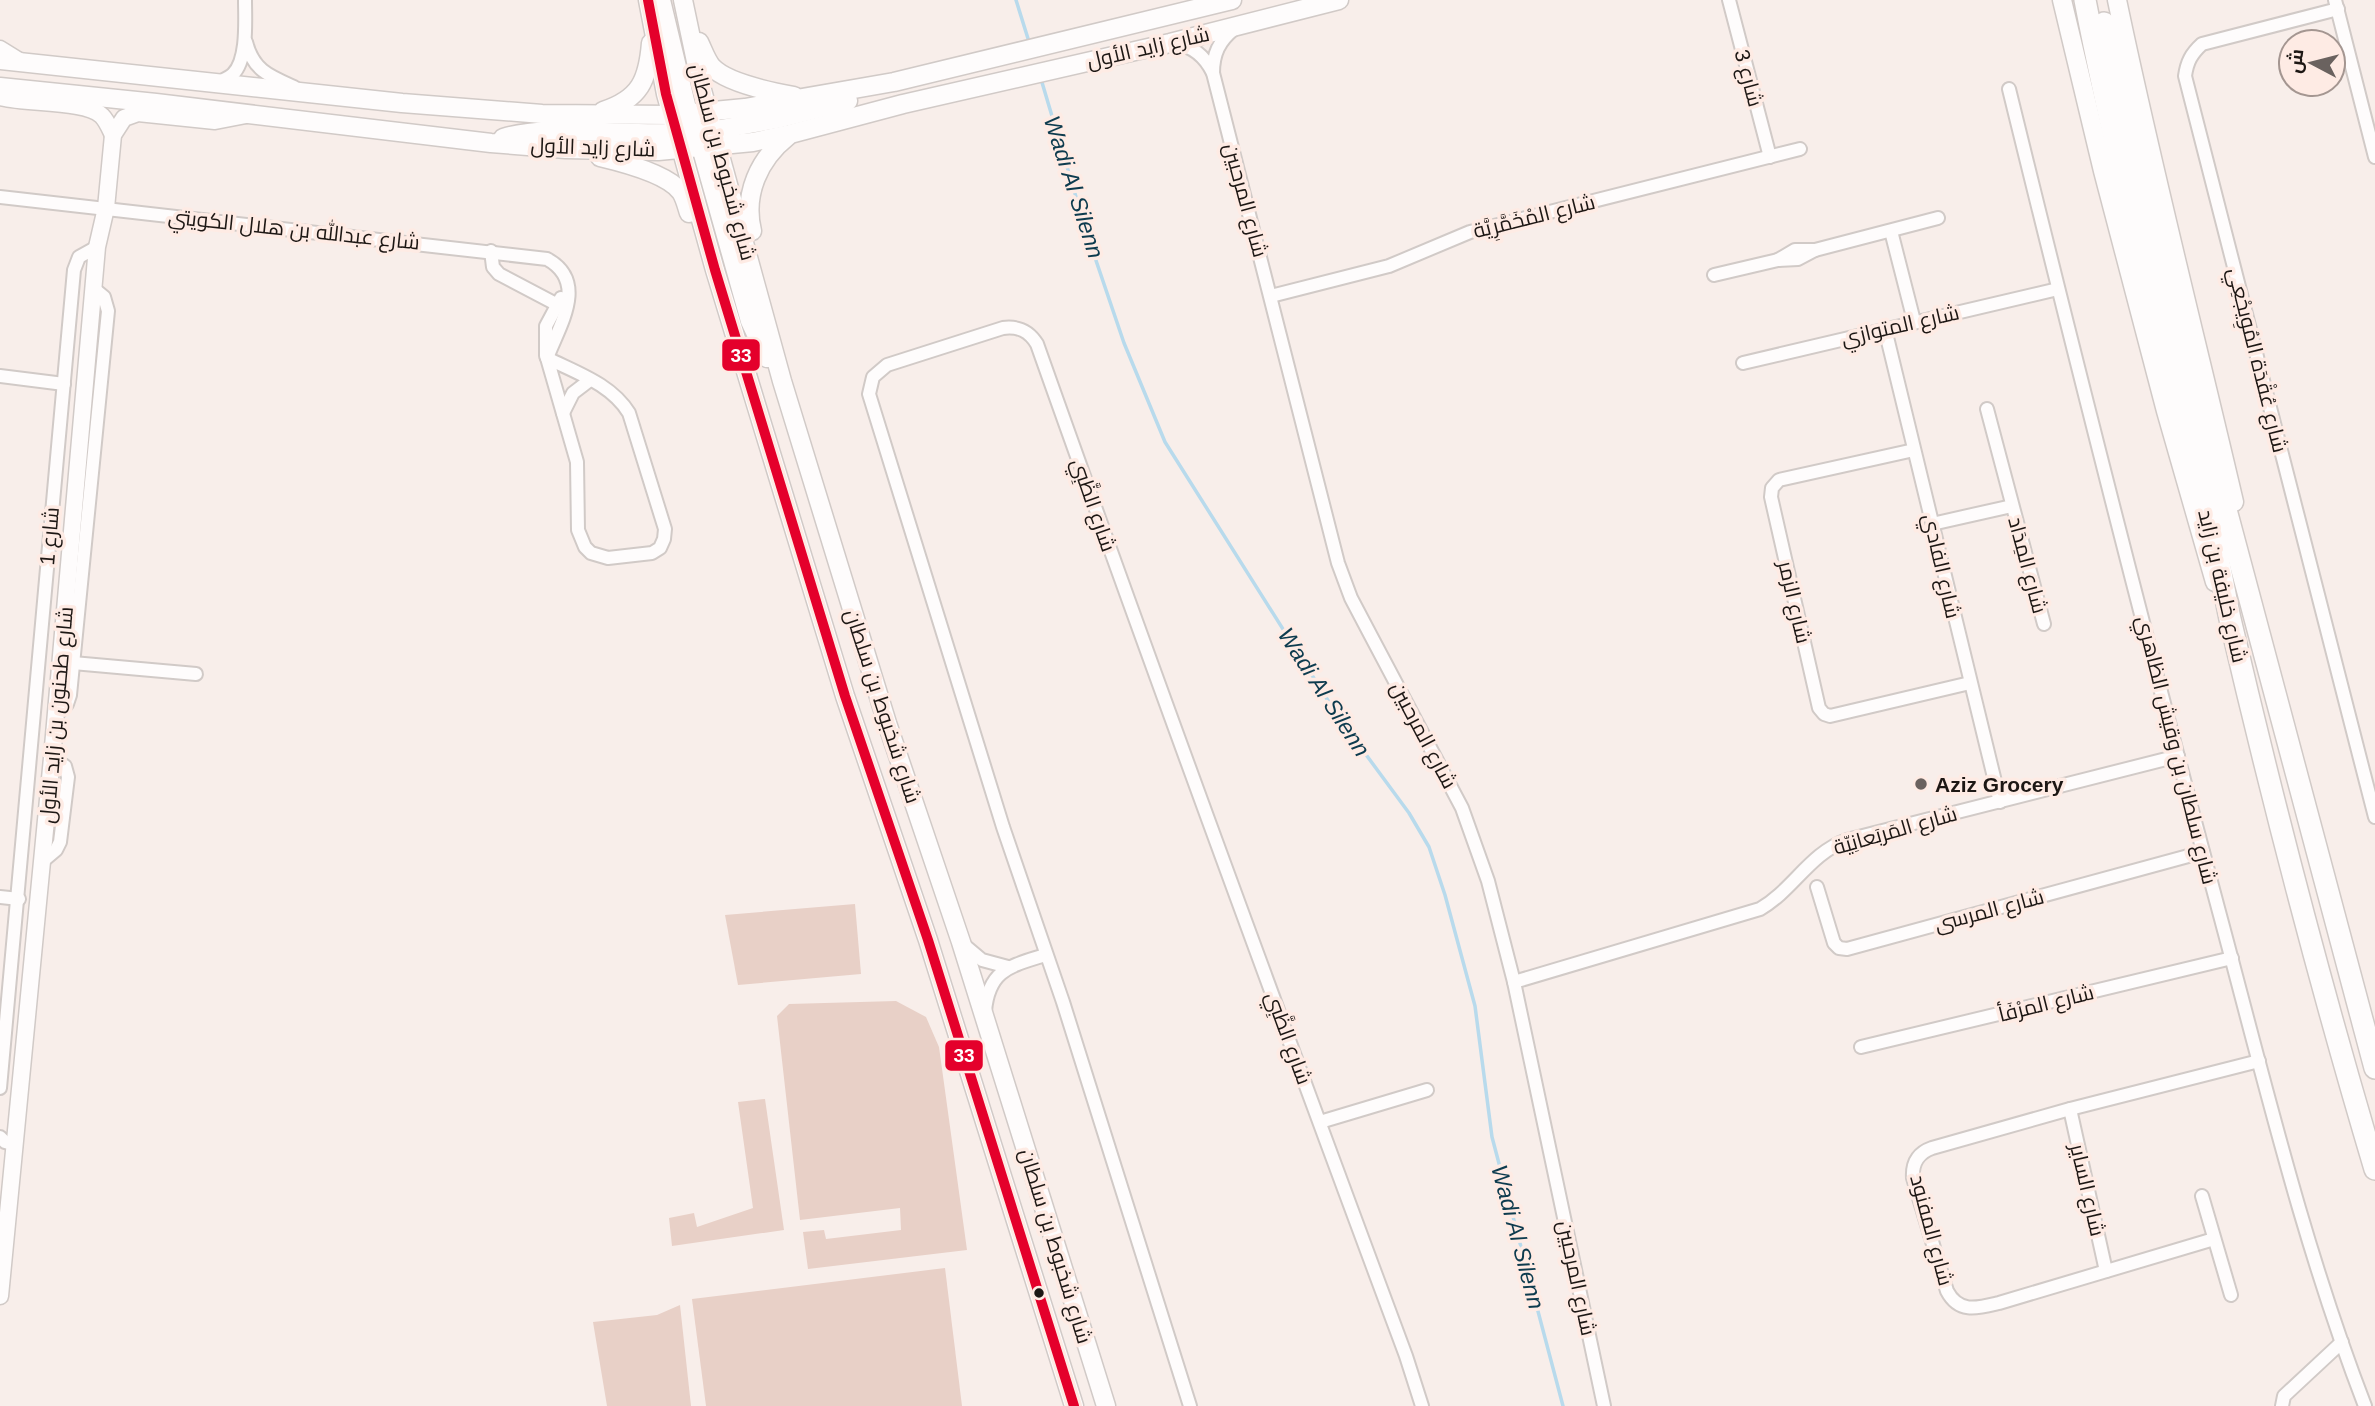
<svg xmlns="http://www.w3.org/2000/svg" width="2375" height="1406" viewBox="0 0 2375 1406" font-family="Helvetica,Cairo,sans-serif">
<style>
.green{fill:#e8d0c7}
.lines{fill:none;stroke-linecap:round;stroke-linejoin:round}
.stream{stroke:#b8daec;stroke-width:3.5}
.street-casing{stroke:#d1cac7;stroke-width:16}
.secondary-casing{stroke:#d1cac7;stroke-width:19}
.primary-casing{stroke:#d1cac7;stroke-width:21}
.highway-casing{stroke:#d1cac7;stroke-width:24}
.street{stroke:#fefcfc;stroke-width:12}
.secondary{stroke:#fefcfc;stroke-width:16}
.primary{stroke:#fefcfc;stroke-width:18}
.highway{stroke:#fefcfc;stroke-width:21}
.bus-1-casing{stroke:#feebe4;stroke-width:16}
.bus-1{stroke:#e4002b;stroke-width:10}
.poi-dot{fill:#6a625f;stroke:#feebe4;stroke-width:2.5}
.bus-dot{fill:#1d1714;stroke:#feebe4;stroke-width:2.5}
.labels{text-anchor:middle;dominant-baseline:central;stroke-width:7;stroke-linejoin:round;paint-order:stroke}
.street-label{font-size:21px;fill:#1d1714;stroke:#feebe4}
.poi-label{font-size:21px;font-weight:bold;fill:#1d1714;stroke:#feebe4;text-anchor:start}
.water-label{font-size:23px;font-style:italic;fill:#0d3b4e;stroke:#feebe4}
.line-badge{stroke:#feebe4;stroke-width:2.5}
.badge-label{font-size:19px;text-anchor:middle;font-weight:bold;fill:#fff}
</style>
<rect width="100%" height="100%" fill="#f8eeea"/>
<g class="green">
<path d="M855,904L861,974L738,985L725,915Z"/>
<path d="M896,1001L926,1017L939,1047L967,1250L808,1269L803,1232L824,1230L826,1239L901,1230L900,1208L800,1220L777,1016L789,1004Z"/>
<path d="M765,1099L784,1230L672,1246L669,1218L694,1213L697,1227L753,1208L738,1102Z"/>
<path d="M945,1268L962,1406H706L692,1299Z"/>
<path d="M680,1305L691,1406H607L593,1322L657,1315Z"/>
</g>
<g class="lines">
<g class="stream">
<path d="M1016,0L1030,45"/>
<path d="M1041,79L1087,234L1124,343L1165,442L1339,718L1409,813L1429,847L1445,895L1475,1006L1492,1137L1563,1406"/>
</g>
<defs>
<g id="street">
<path d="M1729,0L1770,157"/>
<path d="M2335,0L2375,157"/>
<path d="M2338,9L2202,44C2191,54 2187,62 2185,76L2375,817"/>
<path d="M246,42C253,70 269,76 294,87"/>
<path d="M1174,43C1193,46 1205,56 1213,73L1338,563L1351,598L1371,636L1462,808L1488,881L1514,982L1604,1406"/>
<path d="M1213,73C1213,54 1219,41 1234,29"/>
<path d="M218,83C223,80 229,78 233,74C248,59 245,20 245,0"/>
<path d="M2009,89C2077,366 2147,643 2221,919C2265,1083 2304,1248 2365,1406"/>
<path d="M0,197L547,259C589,282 559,326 547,358"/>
<path d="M1891,231L1914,321"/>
<path d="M491,251L493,267L499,274L556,304"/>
<path d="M1778,260L1795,250H1815L1938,218"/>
<path d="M1714,275L1778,260L1798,259L1815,250"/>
<path d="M1271,296L1389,266L1470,232L1800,149"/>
<path d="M1885,329L2000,802"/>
<path d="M546,356V326L561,298"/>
<path d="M547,358C577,373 611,384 629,413L665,529L664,539L660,548L652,553L608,558L591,553L585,547L578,530L577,462Z"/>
<path d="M1743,363L2058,289"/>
<path d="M0,376L64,384"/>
<path d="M1987,409L2044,624"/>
<path d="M563,413L573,393L590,380"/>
<path d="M1914,450L1779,480L1772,488L1771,497L1819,708L1824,714L1830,716L1970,683"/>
<path d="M1932,524L2012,506"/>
<path d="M73,663L196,674"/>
<path d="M56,715L67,704L70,695L108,311L104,297L93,288"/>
<path d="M43,861L56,850L60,842L68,777L65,766L52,758"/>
<path d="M1817,887L1834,943L1839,948L1847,949L2203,852"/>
<path d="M0,897L19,899"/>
<path d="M963,944L982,960L1008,967"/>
<path d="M1514,982L1760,909C1793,890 1810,853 1847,840L2178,756"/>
<path d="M985,1011C989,969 1011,966 1045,955"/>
<path d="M1861,1047L2232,958"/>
<path d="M0,1088L74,270L79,257L97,247"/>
<path d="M2070,1109L2106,1271"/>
<path d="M1320,1122L1427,1090"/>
<path d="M0,1137L5,1142L16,1145"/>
<path d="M2202,1196L2231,1295"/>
<path d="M2214,1239L1999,1303C1978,1308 1959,1314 1947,1291L1913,1178C1912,1163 1918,1153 1932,1148L2070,1109L2259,1061"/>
<path d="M1190,1406L1063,1002L1003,827L869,394L873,377L887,365L1003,328C1019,326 1029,331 1037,344C1157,683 1281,1020 1406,1356L1422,1406"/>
<path d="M2282,1406L2284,1396L2342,1342"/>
</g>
<g id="secondary">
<path d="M0,49L21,62"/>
<path d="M0,97C24,104 87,100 102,116C107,121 110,129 113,135"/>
<path d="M0,1296L52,758L97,247L106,208L113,135L124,118L138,113L215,121L246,115"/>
</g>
<g id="primary">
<path d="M648,0L666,94L715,270L845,696L928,940L1074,1406"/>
<path d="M661,0L688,113L692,123"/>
<path d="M683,0L702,90L782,381L887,723L961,942L1106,1406"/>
<path d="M2062,0L2103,171L2166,411L2215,582"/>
<path d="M2117,0C2152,168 2195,335 2234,502"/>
<path d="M699,42C703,50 706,60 712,67C727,83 772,92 794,96"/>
<path d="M0,60L402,103L542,114L672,115L745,108L894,82L1232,0"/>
<path d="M0,87L156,103L491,143L566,149L658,151L753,142L790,134L903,104L1170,43L1339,0"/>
<path d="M603,111C640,99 648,80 651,43"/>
<path d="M672,115L689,128L701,147L750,321L767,358"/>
<path d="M704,132L777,119L848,101"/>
<path d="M503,138C540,126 598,133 638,133C654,133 672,135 687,129"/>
<path d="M600,157C621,162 668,174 681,192C685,198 687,207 689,213"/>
<path d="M752,231C743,194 759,159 788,136"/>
</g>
<g id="highway">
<path d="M2085,0C2120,181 2169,357 2213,536C2220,563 2224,591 2230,619C2273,803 2321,988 2375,1169"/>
<path d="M2104,23L2174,315L2375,1068"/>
</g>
</defs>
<use href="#street" class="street-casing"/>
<use href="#secondary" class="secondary-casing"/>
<use href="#primary" class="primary-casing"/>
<use href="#highway" class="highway-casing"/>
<use href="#street" class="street"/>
<use href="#secondary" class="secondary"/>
<use href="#primary" class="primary"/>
<use href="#highway" class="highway"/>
<defs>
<path id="bus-1" d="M648,0L666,94L715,270L845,696L928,940L1074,1406"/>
</defs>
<use href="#bus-1" class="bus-1-casing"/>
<use href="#bus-1" class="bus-1"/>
</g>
<circle class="poi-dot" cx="1921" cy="784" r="7"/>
<circle class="bus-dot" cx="1039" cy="1293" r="6"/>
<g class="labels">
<g class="street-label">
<text transform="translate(1148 47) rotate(-13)">شارع زايد الأول</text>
<text transform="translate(1749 78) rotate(75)">شارع 3</text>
<text transform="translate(593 147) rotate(2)">شارع زايد الأول</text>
<text transform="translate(723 162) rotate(75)">شارع شخبوط بن سلطان</text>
<text transform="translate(1246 200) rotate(75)">شارع المرحبين</text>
<text transform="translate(1534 216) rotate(-14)">شارع المْخَمَّرِيَّة</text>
<text transform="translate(294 229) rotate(6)">شارع عبدالله بن هلال الكويتي</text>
<text transform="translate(1900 325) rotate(-13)">شارع المتوازي</text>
<text transform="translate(2258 360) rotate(76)">شارع عُقْدَة المُوِيجْعِي</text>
<text transform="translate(1094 505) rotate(71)">شارع الظَّبِي</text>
<text transform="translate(49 536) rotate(-85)">شارع 1</text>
<text transform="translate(2028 565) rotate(75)">شارع المِدَاد</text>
<text transform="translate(1942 566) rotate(77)">شارع الفادي</text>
<text transform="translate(2223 586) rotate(77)">شارع خليفة بن زايد</text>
<text transform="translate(1795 602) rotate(77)">شارع الزمر</text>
<text transform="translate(883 706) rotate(72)">شارع شخبوط بن سلطان</text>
<text transform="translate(56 715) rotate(-85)">شارع طحنون بن زايد الأول</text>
<text transform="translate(1424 735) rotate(62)">شارع المرحبين</text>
<text transform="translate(2177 750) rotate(76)">شارع سلطان بن وقيش الظاهري</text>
<text transform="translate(1895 830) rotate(-16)">شارع المَربَعانِيّة</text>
<text transform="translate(1989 910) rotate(-15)">شارع المرسى</text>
<text transform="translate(2046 1003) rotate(-14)">شارع المرْفَأ</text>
<text transform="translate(1289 1038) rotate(70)">شارع الظَّبِي</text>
<text transform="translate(2088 1190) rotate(77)">شارع الساير</text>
<text transform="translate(1932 1230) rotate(75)">شارع المفنود</text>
<text transform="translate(1056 1246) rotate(73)">شارع شخبوط بن سلطان</text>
<text transform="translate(1577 1278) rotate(78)">شارع المرحبين</text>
</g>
<g class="poi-label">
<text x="1935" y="784">Aziz Grocery</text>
</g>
<g class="water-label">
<text transform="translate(1074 187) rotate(72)">Wadi Al Silenn</text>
<text transform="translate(1324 692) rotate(57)">Wadi Al Silenn</text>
<text transform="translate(1518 1237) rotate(75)">Wadi Al Silenn</text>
</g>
</g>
<g class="line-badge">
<rect x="721" y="338" width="40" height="34" rx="7" fill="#e4002b"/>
<rect x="944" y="1039" width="40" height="33" rx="7" fill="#e4002b"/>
</g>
<g class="badge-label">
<text x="741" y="362">33</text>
<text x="964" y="1062">33</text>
</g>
<g transform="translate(2312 63) rotate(277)"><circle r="33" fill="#feebe4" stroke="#a49691" stroke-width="2"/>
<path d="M0-5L12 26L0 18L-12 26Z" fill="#6a625f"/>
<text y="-10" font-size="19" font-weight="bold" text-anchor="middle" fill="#1d1714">ش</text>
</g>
</svg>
